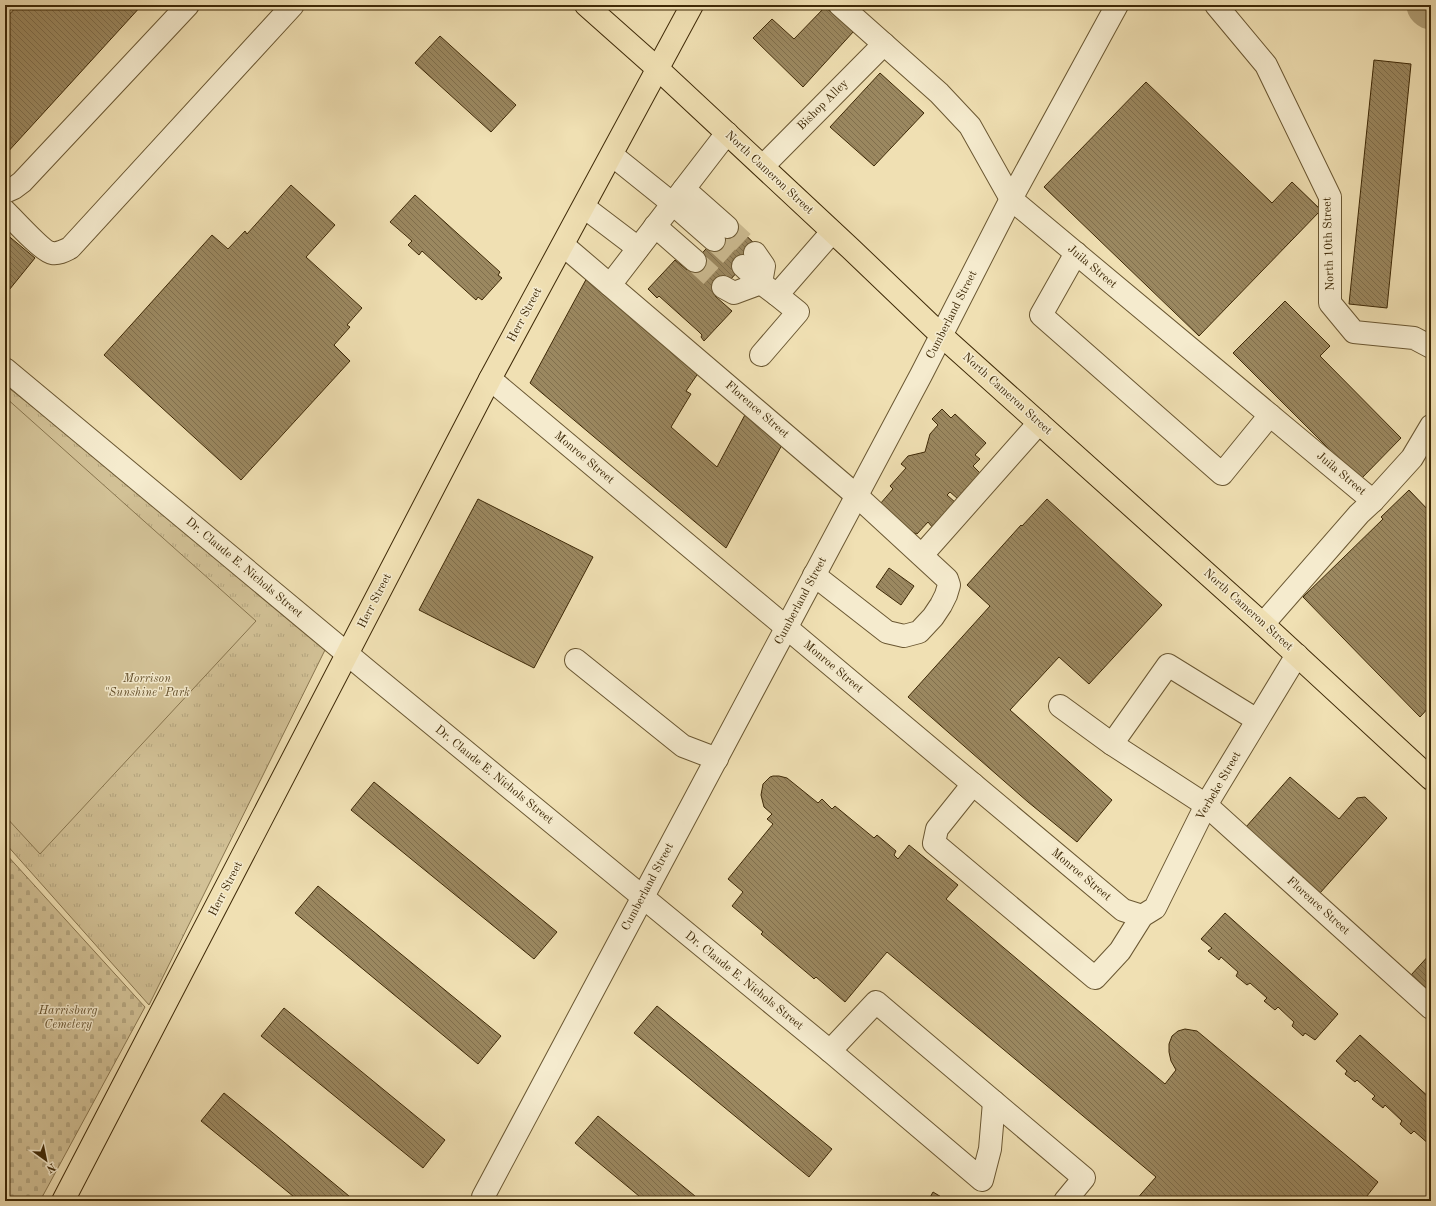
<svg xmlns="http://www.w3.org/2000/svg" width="1436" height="1206" viewBox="0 0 1436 1206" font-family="'Old Standard TT',serif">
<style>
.cemetery{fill:url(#cemetery-stones);stroke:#88754e}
.park{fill:url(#park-tufts);stroke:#88754e}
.pitch{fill:#d2c196;stroke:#88754e}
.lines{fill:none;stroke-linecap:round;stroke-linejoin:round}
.river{stroke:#b3a279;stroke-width:47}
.building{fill:url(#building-back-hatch);stroke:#3e2907}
.minor-tunnel{stroke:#ccbb91;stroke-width:22;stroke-dasharray:22 11;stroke-linecap:butt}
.minor-casing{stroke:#6a5732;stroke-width:24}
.major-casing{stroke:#3e2907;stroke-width:24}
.highway-casing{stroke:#3e2907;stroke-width:24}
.minor{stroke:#f5ebce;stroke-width:22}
.major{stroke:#f0e0b3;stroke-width:22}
.highway{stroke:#f0e0b3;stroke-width:22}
.labels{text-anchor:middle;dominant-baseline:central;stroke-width:3;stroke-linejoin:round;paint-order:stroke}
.street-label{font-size:12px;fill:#3e2907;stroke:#f5ebce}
.park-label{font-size:12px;font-style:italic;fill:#634f2b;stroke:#f5ebce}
</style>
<defs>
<pattern id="cemetery-stones" width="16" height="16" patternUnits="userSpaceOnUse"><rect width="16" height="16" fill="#d2c196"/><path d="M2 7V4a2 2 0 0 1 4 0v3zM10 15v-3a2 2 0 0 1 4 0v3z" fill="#b5a680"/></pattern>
<pattern id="park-tufts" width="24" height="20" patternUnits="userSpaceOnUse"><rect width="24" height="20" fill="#d2c196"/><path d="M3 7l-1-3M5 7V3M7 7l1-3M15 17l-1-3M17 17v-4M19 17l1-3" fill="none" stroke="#b5a680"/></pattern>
<pattern id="building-back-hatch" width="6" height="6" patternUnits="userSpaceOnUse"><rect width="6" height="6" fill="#9b8860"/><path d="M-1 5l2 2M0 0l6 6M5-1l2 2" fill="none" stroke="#806f4d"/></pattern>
</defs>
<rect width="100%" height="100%" fill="#f0e0b3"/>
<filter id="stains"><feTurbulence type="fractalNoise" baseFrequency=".005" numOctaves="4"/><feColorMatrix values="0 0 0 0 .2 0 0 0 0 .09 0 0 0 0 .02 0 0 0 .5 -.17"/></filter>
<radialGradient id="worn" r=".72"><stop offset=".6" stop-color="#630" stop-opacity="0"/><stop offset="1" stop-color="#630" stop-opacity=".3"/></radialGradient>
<path class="cemetery" d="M5,853L145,1007L40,1201H5Z"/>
<path class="park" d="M5,385L145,496L325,650L149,1005L5,843Z"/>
<path class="pitch" d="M5,397L256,621L40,854L5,816Z"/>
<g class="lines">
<path class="river" d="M1430,5L1431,6"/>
</g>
<g class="building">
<path d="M18,5H142L5,155V19Z"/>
<path d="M825,7L854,31L803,87L753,38L772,19L794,39Z"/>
<path d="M440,36L516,105L491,132L415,63Z"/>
<path d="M1374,60L1411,64L1387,308L1349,304Z"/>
<path d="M880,73L924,113L874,166L830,127Z"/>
<path d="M1146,82L1272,203L1292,182L1321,210L1199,336L1044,187Z"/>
<path d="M291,185L335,225L306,257L362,308L347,325L350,327L334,345L350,361L241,480L104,355L212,235L228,249L245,231L247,234Z"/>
<path d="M415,195L500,272L498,275L502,278L482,300L478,297L476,300L422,251L419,255L408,245L412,241L390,222Z"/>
<path d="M733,223L757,246L743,266L715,296L732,311L704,341L701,337L702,335L698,331L659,296L657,298L648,289L675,260L687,270L714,240Z"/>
<path d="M5,233L35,258L5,295Z"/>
<path d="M589,274L699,372L686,391L691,394L671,427L717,467L746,413L783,443L726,548L530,383Z"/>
<path d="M1285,301L1330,346L1320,356L1401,438L1360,480L1233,353Z"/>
<path d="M942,409L951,418L955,414L986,443L975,455L980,459L973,466L981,474L958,499L950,492L947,495L956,503L933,528L928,522L917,534L907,530L880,504L893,489L890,486L906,468L901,464L908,456L925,452L930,434L938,425L932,419Z"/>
<path d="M1409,490L1431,513V705L1420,717L1303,597L1383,519L1381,517Z"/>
<path d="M478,499L593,557L534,668L419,610Z"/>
<path d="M1047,499L1162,605L1089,684L1059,657L1010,710L1112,800L1077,842L1028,802L908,697L990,606L967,585L1021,525L1022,526Z"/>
<path d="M889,568L914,586L901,605L876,587Z"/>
<path d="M773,776H779L787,778L818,803L822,799L832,809L835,806L874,838L877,835L896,851L894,855L898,859L909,845L958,885L946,899L1165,1084L1176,1070L1171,1061L1169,1052V1044L1172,1036L1178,1031L1185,1029L1197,1031L1378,1182L1363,1201H1135L1156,1177L887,952L845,1002L816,977L814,979L812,977L761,934L763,932L732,906L743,892L728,879L773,824L767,819L772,814L764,807L761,795L763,784L770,777Z"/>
<path d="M1290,777L1339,819L1357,798L1365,797L1387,818L1320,893L1246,827Z"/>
<path d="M374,782L557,932L534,959L351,810Z"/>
<path d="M318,886L501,1036L478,1064L295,913Z"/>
<path d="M1225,913L1338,1014L1315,1040L1305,1033L1303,1036L1292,1026L1294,1022L1278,1007L1275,1010L1264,1001L1267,998L1250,983L1247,985L1236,976L1238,972L1221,957L1219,960L1208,951L1212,948L1201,939Z"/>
<path d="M1431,953V993L1411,975Z"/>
<path d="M657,1006L832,1149L809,1177L634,1033Z"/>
<path d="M284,1008L445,1140L423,1168L261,1036Z"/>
<path d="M1360,1035L1431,1099V1151L1428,1149L1430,1145L1414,1131L1411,1134L1400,1124L1402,1121L1385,1105L1383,1108L1372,1099L1375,1096L1357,1080L1355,1082L1345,1074L1347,1071L1336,1061Z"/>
<path d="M224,1093L267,1128L355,1201H299L201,1121Z"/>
<path d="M598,1116L633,1145L701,1201H645L575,1143Z"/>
<path d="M933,1192L948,1201H928Z"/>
</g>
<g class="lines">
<g class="minor-tunnel">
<path d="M727,227L755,253"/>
<path d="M714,240L743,266"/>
<path d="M695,261L723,287"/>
</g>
<defs>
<g id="minor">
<path d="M840,5L939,93L970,126L1011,199L1373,501"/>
<path d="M1216,5L1266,65L1330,197V303L1354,332L1414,338L1431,347"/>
<path d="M612,155L673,204L714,240"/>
<path d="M763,166L884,44"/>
<path d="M684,189L727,227"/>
<path d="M5,192L14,188L22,182L188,5"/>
<path d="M584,207L638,248"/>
<path d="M5,211C13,219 43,252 52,253C59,254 64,251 70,248L293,5"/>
<path d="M655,226L695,261"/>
<path d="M563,245L857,496L947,579L949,585L946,595L941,605L933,617L919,632L904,636L887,632L814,575"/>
<path d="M1076,253L1041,315L1222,474L1270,415"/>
<path d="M743,266L761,283L777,295L832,232"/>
<path d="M610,285L727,133"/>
<path d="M723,287L734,293L761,283L764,266L755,253"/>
<path d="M761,355L798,312L777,295"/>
<path d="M5,369L369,672L830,1051L982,1180L990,1149L994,1102"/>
<path d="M490,379L1123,910L1142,916"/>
<path d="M922,555L1039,423"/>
<path d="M1263,624L1359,514L1373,501L1412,458L1431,426"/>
<path d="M576,660L683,746L717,759"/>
<path d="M1060,706L1112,744"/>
<path d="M1257,720L1168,665L1112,744L1206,805L1431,1008"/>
<path d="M973,784L937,829L934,843L1095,978L1120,951L1142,916L1155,908L1206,805L1297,655"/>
<path d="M830,1051L876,1002L1084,1178L1065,1201"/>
<path d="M483,1197L921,375L1011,199L1117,5"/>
</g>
<path id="major" d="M63,1201L490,379L692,5"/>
<path id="highway" d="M586,5L658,69L850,248L942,336L1263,624L1431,779"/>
</defs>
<use href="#minor" class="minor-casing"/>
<use href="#major" class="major-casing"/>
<use href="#highway" class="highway-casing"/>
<use href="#minor" class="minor"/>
<use href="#major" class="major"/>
<use href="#highway" class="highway"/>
</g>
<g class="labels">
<g class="street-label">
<text transform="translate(823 105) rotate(-45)">Bishop Alley</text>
<text transform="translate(769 173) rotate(43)">North Cameron Street</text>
<text transform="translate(1329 244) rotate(-92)">North 10th Street</text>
<text transform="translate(1092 267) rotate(40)">Juila Street</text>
<text transform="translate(525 315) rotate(-62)">Herr Street</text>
<text transform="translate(952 315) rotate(-63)">Cumberland Street</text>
<text transform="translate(1007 394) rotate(42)">North Cameron Street</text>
<text transform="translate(757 410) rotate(41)">Florence Street</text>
<text transform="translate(584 458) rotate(40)">Monroe Street</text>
<text transform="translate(1341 474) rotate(40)">Juila Street</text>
<text transform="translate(244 568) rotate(40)">Dr. Claude E. Nichols Street</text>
<text transform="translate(375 601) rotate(-63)">Herr Street</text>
<text transform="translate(801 601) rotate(-62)">Cumberland Street</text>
<text transform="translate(1248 610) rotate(42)">North Cameron Street</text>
<text transform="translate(833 667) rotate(40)">Monroe Street</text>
<text transform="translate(494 775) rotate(39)">Dr. Claude E. Nichols Street</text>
<text transform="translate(1219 786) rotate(-60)">Verbeke Street</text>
<text transform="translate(1081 875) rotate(40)">Monroe Street</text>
<text transform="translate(648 887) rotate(-62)">Cumberland Street</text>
<text transform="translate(226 889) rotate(-63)">Herr Street</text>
<text transform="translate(1318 906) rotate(42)">Florence Street</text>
<text transform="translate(744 981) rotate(39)">Dr. Claude E. Nichols Street</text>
</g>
<g class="park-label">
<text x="147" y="679">Morrison<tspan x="147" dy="14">"Sunshine" Park</tspan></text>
<text x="68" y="1011">Harrisburg<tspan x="68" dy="14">Cemetery</tspan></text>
</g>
</g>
<rect width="1436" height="1206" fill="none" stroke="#f0e0b3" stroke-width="20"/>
<rect x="6" y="6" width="1424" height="1194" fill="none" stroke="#3e2907" stroke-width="2"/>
<rect x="10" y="10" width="1416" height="1186" fill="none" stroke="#3e2907"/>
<g transform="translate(46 1160) rotate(147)" stroke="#f5ebce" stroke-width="3" paint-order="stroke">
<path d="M0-3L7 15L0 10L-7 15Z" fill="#3e2907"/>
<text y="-6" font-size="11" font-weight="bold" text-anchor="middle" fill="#3e2907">N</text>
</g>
<rect width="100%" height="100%" filter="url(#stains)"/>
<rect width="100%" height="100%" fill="url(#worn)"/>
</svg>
